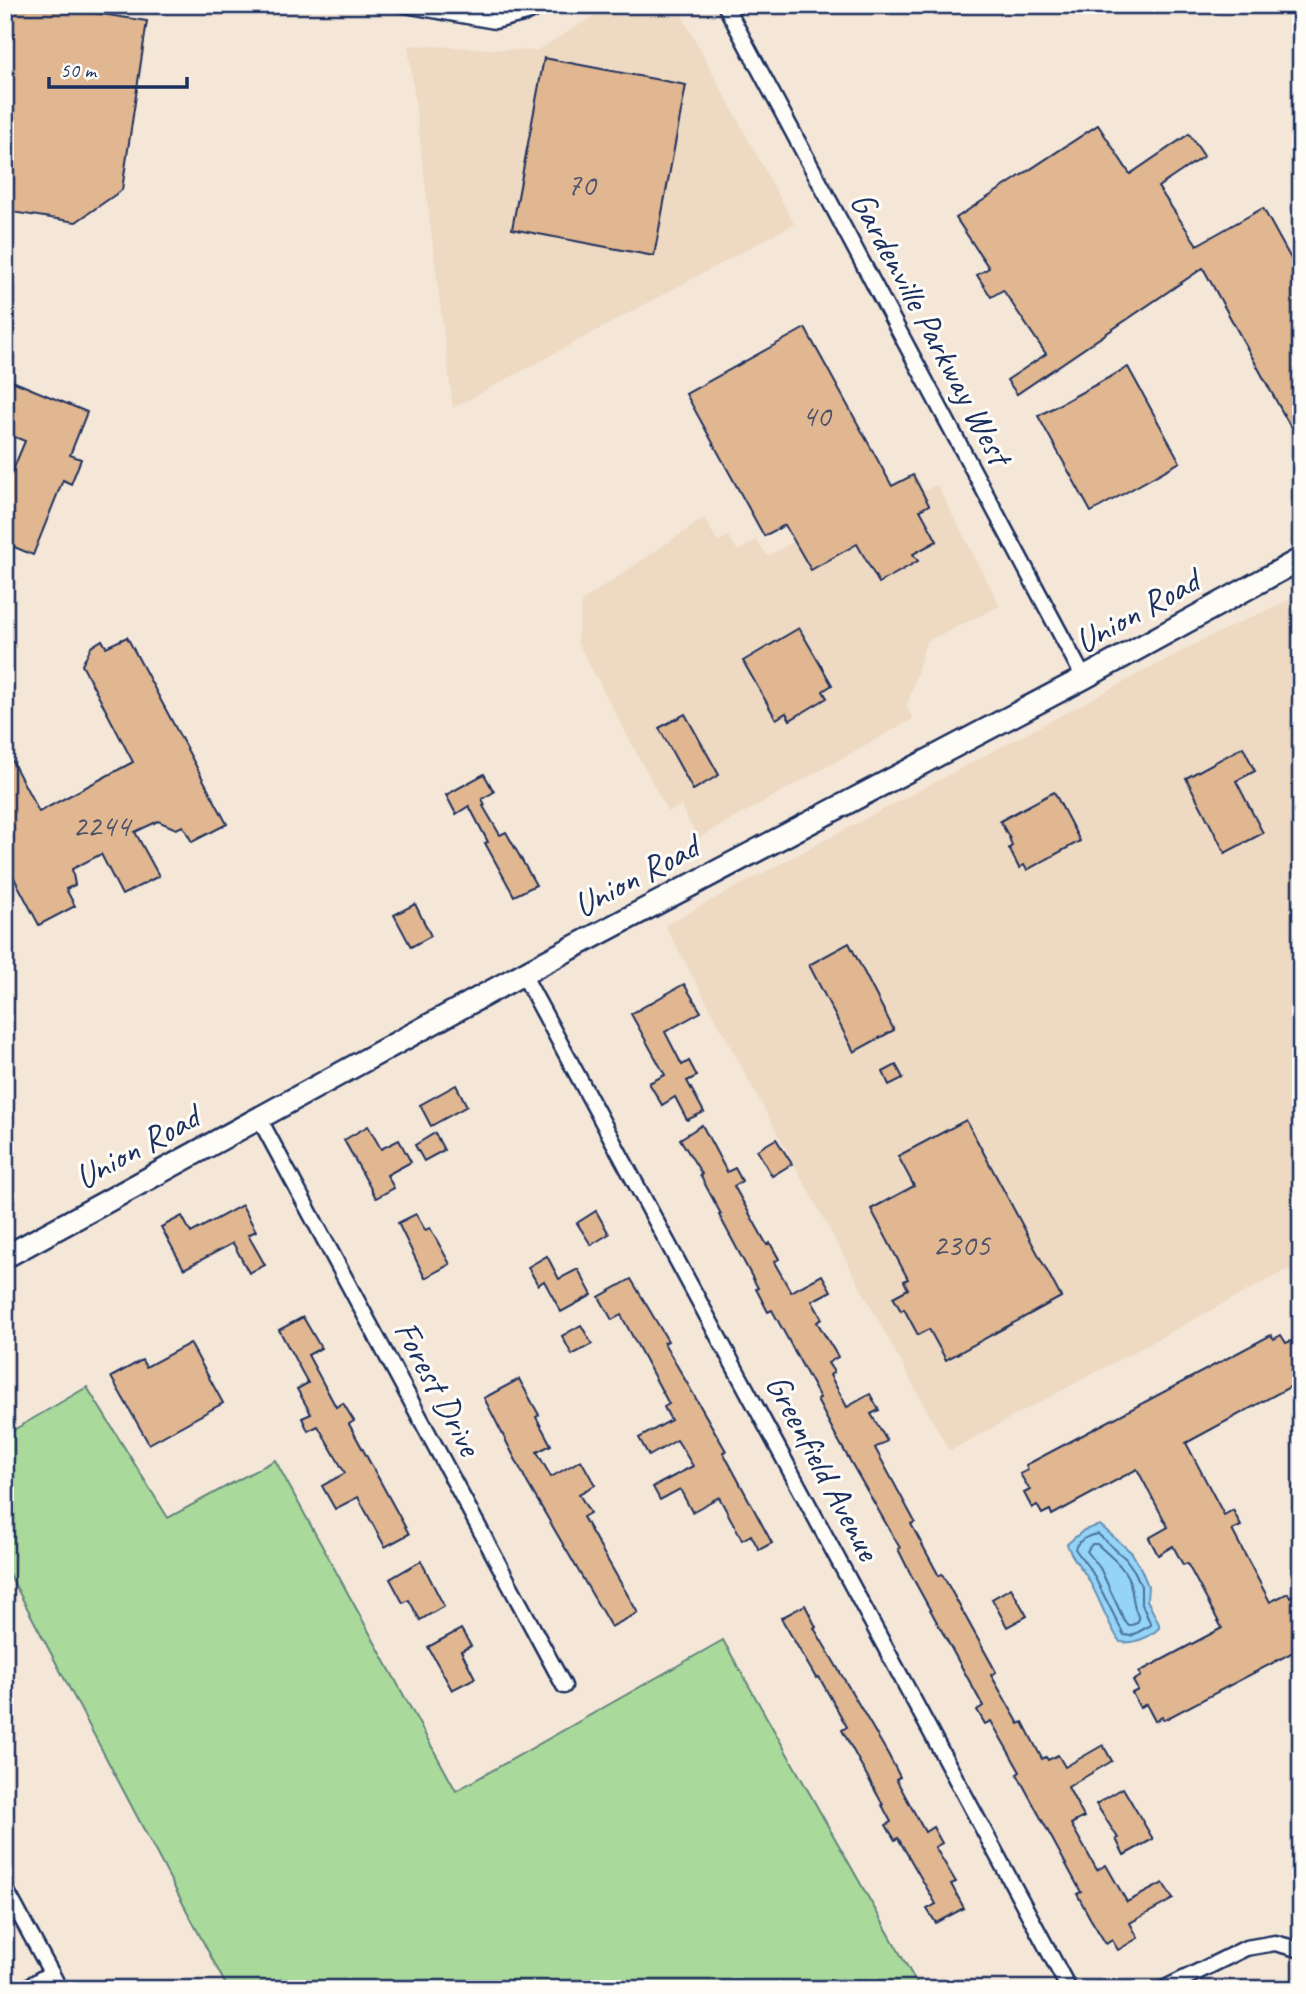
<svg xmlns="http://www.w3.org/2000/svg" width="1306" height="1994" viewBox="0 0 1306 1994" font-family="Caveat,sans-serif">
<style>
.built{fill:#eed9c2}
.green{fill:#aada9b;stroke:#62847c;stroke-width:2}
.water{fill:#95d4f6;stroke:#6492b9;stroke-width:2}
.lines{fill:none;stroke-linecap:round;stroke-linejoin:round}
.shore{stroke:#4c719b;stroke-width:2}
.building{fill:#e0b790;stroke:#1b2f5e;stroke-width:2}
.minor-casing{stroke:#1b2f5e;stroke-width:19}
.secondary-casing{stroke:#1b2f5e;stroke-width:26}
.minor{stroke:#fdfcf7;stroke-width:14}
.secondary{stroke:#fdfcf7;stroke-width:21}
.labels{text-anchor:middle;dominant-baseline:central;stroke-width:6;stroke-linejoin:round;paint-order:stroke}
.number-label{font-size:32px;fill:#4c516a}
.street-label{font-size:35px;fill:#1b2f5e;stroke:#fdfcf7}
</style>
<rect width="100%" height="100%" fill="#f4e7d8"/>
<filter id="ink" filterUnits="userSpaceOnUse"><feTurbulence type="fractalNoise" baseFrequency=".0143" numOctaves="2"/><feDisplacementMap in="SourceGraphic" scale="14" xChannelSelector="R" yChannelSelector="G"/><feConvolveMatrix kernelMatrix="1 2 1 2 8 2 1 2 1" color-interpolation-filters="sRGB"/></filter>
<g filter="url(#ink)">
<g class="built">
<path d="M613,5H676L794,224L453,408L408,45L536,51Z"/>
<path d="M915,473L924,491L937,485L1000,606L926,642L907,706L913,719L698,838L681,806L668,812L577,641L582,601L704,518L718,542L728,536L738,551L756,540L768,556Z"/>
<path d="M1301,594V1262L949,1451L665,925L1207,638Z"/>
</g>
<path class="green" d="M87,1387L168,1518L275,1460L456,1791L723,1640L920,1989H228L5,1566V1435Z"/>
<path class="water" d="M1100,1525L1132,1553L1141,1569L1148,1586L1147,1600L1159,1624V1628C1149,1638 1134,1644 1120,1642C1106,1621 1100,1598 1087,1577C1080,1565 1071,1558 1067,1544L1084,1530Z"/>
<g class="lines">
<g class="shore">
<path d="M1098,1534L1126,1559L1135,1572L1141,1586V1602L1151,1625L1131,1636L1124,1635L1092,1572L1075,1549C1078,1540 1089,1535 1098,1534Z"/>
<path d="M1092,1544H1097C1110,1556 1128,1569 1131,1587C1134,1601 1132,1604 1139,1619L1137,1623L1129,1626L1124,1620L1100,1568L1087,1551Z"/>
</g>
</g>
<g class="building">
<path d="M5,5H43L147,21L122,190L76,222L5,211Z"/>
<path d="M544,58L686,85L654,256L512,229Z"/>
<path d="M1098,125L1130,174L1189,134L1204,156L1158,187L1197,245L1263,208L1301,277V421L1290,426L1203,268L1017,394L1007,380L1046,354L1003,290L991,297L977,275L989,268L956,218Z"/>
<path d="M805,328L892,486L913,475L929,505L920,510L937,541L913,554L918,561L879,583L857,544L811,570L785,525L764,536L686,394Z"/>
<path d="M1128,367L1180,462L1091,512L1038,416Z"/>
<path d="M5,378L87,412L70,455L81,459L71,484L63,480L33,555L5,543V489L25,441L5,433Z"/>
<path d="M799,628L832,685L823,691L827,698L790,720L786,713L776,719L743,661Z"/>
<path d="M127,637L227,824L192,842L183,826L176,829L158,821L135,832L159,876L122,895L101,854L72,869L75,885L66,889L75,906L39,925L5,861V748L39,812L133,762L82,665L91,647L102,640L106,647Z"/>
<path d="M685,714L719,775L693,790L659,728Z"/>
<path d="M1243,747L1255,771L1236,781L1263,833L1225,853L1186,778Z"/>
<path d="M484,774L494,792L482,799L485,805L483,806L500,835L506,832L536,885L514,896L485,843L488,842L469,806L456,814L446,795Z"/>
<path d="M1054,792L1080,841L1027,870L1024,865L1019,868L1009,848L1012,846L1009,837L1000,821Z"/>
<path d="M415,904L431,936L411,947L394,915Z"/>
<path d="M849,943L894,1030L854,1052L809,965Z"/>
<path d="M684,984L701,1012L665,1032L682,1065L689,1061L697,1076L687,1081L704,1112L687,1120L675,1097L662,1105L649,1083L665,1075L631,1014Z"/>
<path d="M896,1065L903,1078L889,1085L883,1072Z"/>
<path d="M456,1085L467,1106L431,1126L420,1105Z"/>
<path d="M966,1120L1061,1297L946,1360L929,1329L918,1335L904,1309L901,1311L893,1297L908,1289L904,1281L908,1279L871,1209L914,1186L898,1156Z"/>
<path d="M702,1125L727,1172L735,1168L742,1181L734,1186L767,1245L770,1243L779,1259L774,1262L791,1292L822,1275L831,1291L812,1301L822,1319L817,1322L838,1357L828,1363L834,1372L830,1375L847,1407L870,1394L879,1410L871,1414L887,1441L875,1448L915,1522L911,1524L939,1576L942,1574L996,1672L991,1675L1019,1724L1023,1722L1042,1759L1046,1757L1048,1760L1058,1755L1065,1767L1103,1745L1112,1761L1068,1787L1084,1817L1071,1824L1097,1870L1106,1865L1127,1902L1163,1883L1173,1899L1130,1923L1138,1938L1118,1950L1112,1940L1106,1944L1090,1918L1077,1894L1081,1892L1017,1774L1020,1772L991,1721L985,1724L977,1710L983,1706L910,1573L898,1549L900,1548L837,1438L817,1400L820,1398L772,1310L768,1312L756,1289L758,1288L719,1215L721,1214L700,1175L702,1174L680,1139Z"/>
<path d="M368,1126L381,1149L399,1140L411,1162L387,1175L394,1188L376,1198L344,1140Z"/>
<path d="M435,1133L444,1150L424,1161L415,1145Z"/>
<path d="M776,1139L792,1164L772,1176L757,1150Z"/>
<path d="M242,1205L256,1231L248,1235L265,1265L249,1273L233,1243L184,1269L161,1227L182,1216L191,1233Z"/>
<path d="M596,1211L609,1234L591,1245L577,1223Z"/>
<path d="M416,1214L425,1230L430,1228L450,1264L425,1278L398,1223Z"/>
<path d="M547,1256L559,1279L578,1269L592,1295L561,1312L544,1281L538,1285L528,1267Z"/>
<path d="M631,1279L668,1341L664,1343L726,1451L723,1452L772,1543L759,1550L751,1535L742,1540L719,1497L692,1512L680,1489L660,1500L653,1487L693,1466L677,1440L649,1456L639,1438L671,1420L664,1407L669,1404L621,1315L612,1320L599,1297Z"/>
<path d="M303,1317L321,1348L308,1355L336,1407L343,1403L354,1421L349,1424L409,1534L385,1547L358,1497L335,1509L322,1486L345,1473L318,1426L308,1431L302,1418L311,1414L297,1389L308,1383L279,1330Z"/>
<path d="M581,1325L592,1344L572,1355L562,1336Z"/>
<path d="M1271,1335L1274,1339L1281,1335L1286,1343L1291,1341L1300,1356L1294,1359L1301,1371V1376L1295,1379L1297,1383L1186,1443L1224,1515L1233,1510L1241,1526L1232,1530L1270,1602L1288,1593L1290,1597L1301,1591V1648L1164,1720L1162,1717L1155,1721L1146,1704L1140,1708L1132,1693L1138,1690L1133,1681L1141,1676L1139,1672L1222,1628L1187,1563L1183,1565L1173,1546L1158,1555L1149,1538L1168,1527L1145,1484L1137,1469L1052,1515L1050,1510L1042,1514L1037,1505L1032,1508L1024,1493L1030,1490L1020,1474L1028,1470L1026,1465Z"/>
<path d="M190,1343L223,1403L149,1444L111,1377L142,1360L146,1367Z"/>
<path d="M519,1379L539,1415L536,1417L551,1445L537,1452L551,1477L581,1460L595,1485L579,1494L590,1513L583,1517L638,1613L611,1627L528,1484L484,1398Z"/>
<path d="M421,1561L444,1606L420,1620L409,1600L403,1603L390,1579Z"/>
<path d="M1011,1588L1027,1616L1007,1627L992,1599Z"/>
<path d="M805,1605L816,1627L814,1628L888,1754L900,1777L896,1779L925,1832L933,1827L942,1843L935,1847L956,1882L951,1884L964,1908L936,1923L927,1909L936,1904L898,1838L895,1840L886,1825L891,1822L882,1805H883L842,1730L847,1727L819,1677L816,1678L781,1618Z"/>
<path d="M461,1629L471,1646L461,1651L475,1678L452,1690L428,1647Z"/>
<path d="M1123,1788L1153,1839L1124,1855L1116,1839L1118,1838L1096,1804Z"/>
</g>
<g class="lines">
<defs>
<g id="minor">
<path d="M405,5L495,21L527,13L544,5"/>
<path d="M725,5L1084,678"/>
<path d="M523,974L1069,1989"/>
<path d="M259,1118L564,1686"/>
<path d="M5,1888L60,1989"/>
<path d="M24,1989L51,1973"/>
<path d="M1163,1989L1246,1948L1275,1943L1301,1950"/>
</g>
<path id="secondary" d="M5,1257L530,970L1084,678L1301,559"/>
</defs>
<use href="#minor" class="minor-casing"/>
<use href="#secondary" class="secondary-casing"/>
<use href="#minor" class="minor"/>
<use href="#secondary" class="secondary"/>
</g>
</g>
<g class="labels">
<g class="number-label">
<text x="581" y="184">70</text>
<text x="816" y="415">40</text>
<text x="101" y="825">2244</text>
<text x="961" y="1244">2305</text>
</g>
<g class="street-label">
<text transform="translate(931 328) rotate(62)">Gardenville Parkway West</text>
<text transform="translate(1137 611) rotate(-29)">Union Road</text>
<text transform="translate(636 876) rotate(-28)">Union Road</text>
<text transform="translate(137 1147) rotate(-29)">Union Road</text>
<text transform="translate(438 1388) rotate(62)">Forest Drive</text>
<text transform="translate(823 1467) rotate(62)">Greenfield Avenue</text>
</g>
</g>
<rect width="1306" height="1994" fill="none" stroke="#fdfcf7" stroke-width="28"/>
<rect x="14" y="14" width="1278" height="1966" fill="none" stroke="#1b2f5e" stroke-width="2.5" filter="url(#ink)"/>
<path d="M49 77v10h138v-10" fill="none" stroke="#1b2f5e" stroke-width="3.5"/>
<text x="60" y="77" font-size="21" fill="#1b2f5e" stroke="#fdfcf7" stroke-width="5" paint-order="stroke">50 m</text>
</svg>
